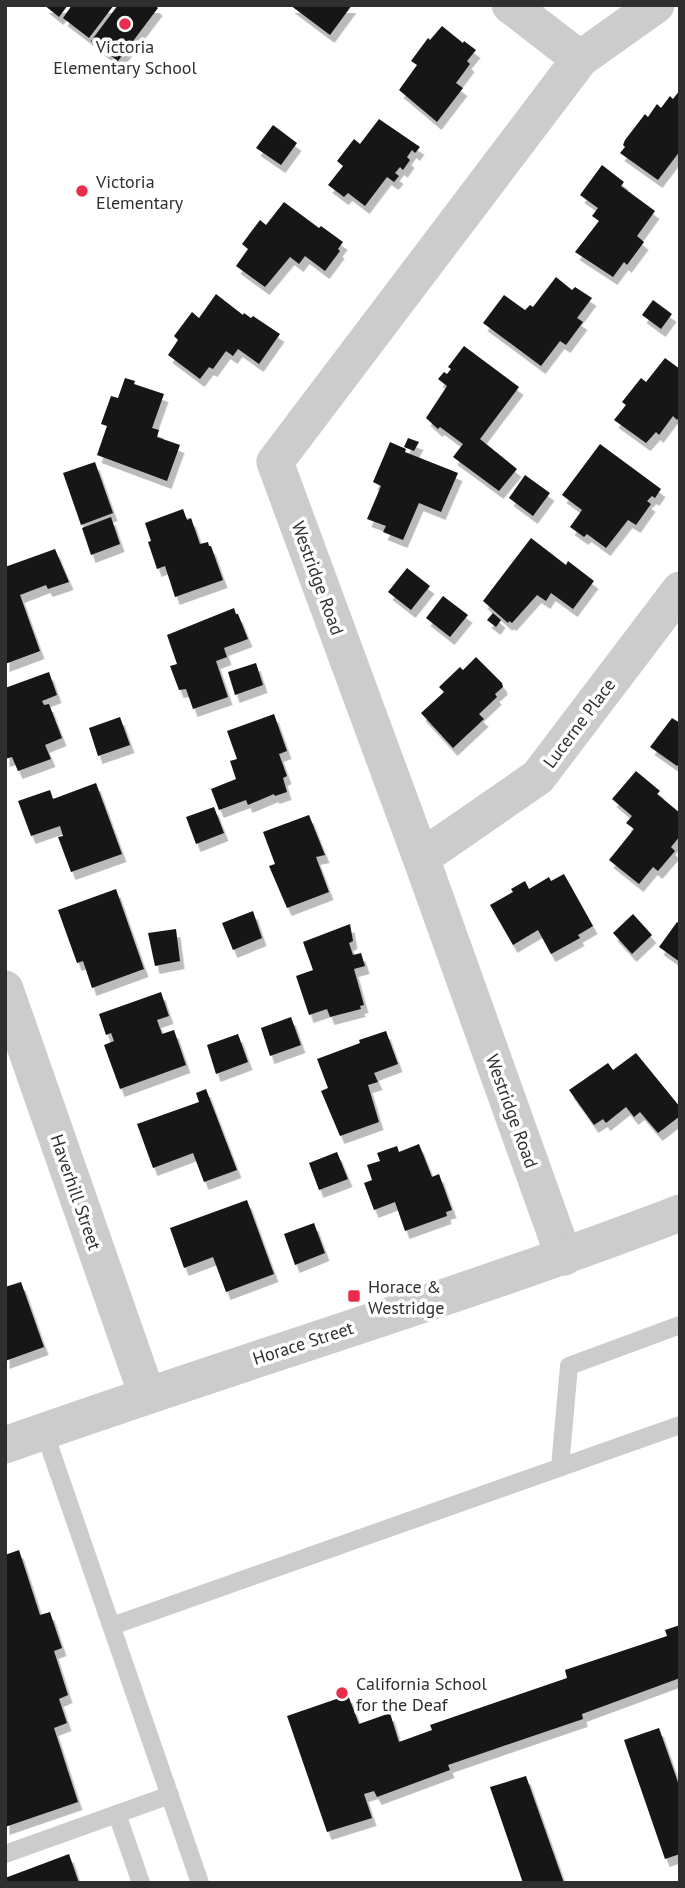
<svg xmlns="http://www.w3.org/2000/svg" width="685" height="1888" viewBox="0 0 685 1888" font-family="'PT Sans',sans-serif">
<style>
.building{fill:#161616;filter:url(#shadow)}
.lines{fill:none;stroke-linecap:round;stroke-linejoin:round}
.lane{stroke:#ccc;stroke-width:18}
.street{stroke:#ccc;stroke-width:37}
.poi-dot{fill:#ea2d4d;stroke:#fff;stroke-width:2.5}
.labels{text-anchor:middle;dominant-baseline:central;stroke-width:7;stroke-linejoin:round;paint-order:stroke}
.poi-label{font-size:18px;fill:#2f2f2f;stroke:#fff;text-anchor:start}
.street-label{font-size:18px;fill:#2f2f2f;stroke:#fff}
</style>
<defs>
<filter id="shadow"><feDropShadow dx="4.5" dy="8" stdDeviation="0" flood-color="#0004"/></filter>
</defs>
<rect width="100%" height="100%" fill="#fff"/>
<g class="building">
<path d="M44,5H68L59,17Z"/>
<path d="M72,5H114L89,38L63,18Z"/>
<path d="M118,5H155L158,8L118,61L91,41Z"/>
<path d="M290,5H352L330,35Z"/>
<path d="M442,26L463,43L464,41L476,50L467,61L470,64L456,83L463,88L437,122L399,90L417,65L411,61L428,38L430,40Z"/>
<path d="M680,90V151L658,180L620,153L625,147L623,145L625,140L645,114L648,117L657,104L661,108L670,96L673,99Z"/>
<path d="M379,119L420,147L415,153L412,150L407,157L410,160L403,170L400,167L395,173L399,176L394,182L387,177L365,206L348,193L344,197L328,185L343,166L337,161L354,139L360,144Z"/>
<path d="M273,125L297,143L281,165L256,148Z"/>
<path d="M602,165L624,182L621,186L655,211L637,236L644,242L627,265L624,262L613,277L575,252L599,221L592,216L598,208L580,195Z"/>
<path d="M284,202L319,228L321,226L343,242L338,249L340,251L325,271L305,256L299,264L290,257L265,287L236,266L248,249L242,244L260,220L266,225Z"/>
<path d="M556,277L572,290L575,287L592,298L577,318L583,322L566,345L560,341L541,366L483,323L504,295L525,310L530,305L533,307Z"/>
<path d="M216,294L243,315L244,313L251,318L253,316L280,334L259,364L238,349L233,356L226,351L213,369L209,367L200,379L168,355L178,340L174,336L192,312L199,318Z"/>
<path d="M653,300L672,314L661,329L642,315Z"/>
<path d="M464,346L519,387L480,439L517,469L499,491L453,457L463,444L440,427L438,429L426,418L447,386L438,379L444,372L447,374L451,369L448,367Z"/>
<path d="M665,358L680,369V416L677,420L673,416L659,435L656,432L646,443L614,420L626,405L622,402L641,378L646,382Z"/>
<path d="M125,378L135,381L134,384L164,394L152,428L159,430L157,437L180,445L167,481L97,455L107,426L101,424L111,396L118,398Z"/>
<path d="M408,438L419,442L414,451L404,447Z"/>
<path d="M390,442L406,449L405,452L458,473L441,512L419,503L403,540L383,532L386,526L367,519L381,486L373,482Z"/>
<path d="M600,444L661,489L655,498L652,496L647,501L651,504L636,525L628,520L606,548L587,534L584,537L570,527L582,510L562,495Z"/>
<path d="M95,462L113,513L81,525L63,473Z"/>
<path d="M525,475L550,493L533,516L509,498Z"/>
<path d="M183,509L187,520L191,518L200,544L208,542L209,546H211L223,580L175,597L165,566L157,569L148,542L151,541L145,523Z"/>
<path d="M111,517L120,544L91,555L82,528Z"/>
<path d="M531,538L566,565L568,561L594,581L573,609L551,593L546,601L537,595L512,623L509,621L508,623L483,601Z"/>
<path d="M55,549L69,582L48,589L46,585L20,595L40,651L5,664V567Z"/>
<path d="M407,568L430,586L411,610L388,592Z"/>
<path d="M443,596L468,615L450,637L426,618Z"/>
<path d="M234,608L236,614H238L248,639L224,648L227,657L216,661L228,697L193,709L186,689L179,690L170,666L177,664L167,635Z"/>
<path d="M493,613L501,620L496,627L487,620Z"/>
<path d="M476,657L502,683L503,687L495,694L497,697L479,714L484,719L453,748L421,713L444,692L439,687L460,667L463,670Z"/>
<path d="M256,663L263,685L235,695L228,672Z"/>
<path d="M49,672L57,695L42,701L44,705L49,704L62,738L45,745L51,759L18,771L12,757L5,759V688Z"/>
<path d="M274,714L287,751L279,754L287,776L283,778L287,792L275,796L274,794L248,805L246,800L219,810L211,789L236,779L230,761L237,759L227,731Z"/>
<path d="M120,717L130,745L98,756L89,728Z"/>
<path d="M672,718L680,723V763L677,766L650,747Z"/>
<path d="M636,771L660,791L657,794L680,813V836L671,847L675,851L658,871L653,867L639,884L609,860L634,829L626,823L632,816L612,799Z"/>
<path d="M96,783L122,854L71,872L58,837L63,836L60,826L31,836L18,801L50,790L53,799Z"/>
<path d="M214,807L224,833L196,844L186,817Z"/>
<path d="M309,815L325,855L316,857L329,892L287,908L269,866L275,864L263,832Z"/>
<path d="M564,874L593,926L578,935L580,938L551,954L538,930L513,945L490,905L513,892L511,889L525,881L529,889L549,877L551,881Z"/>
<path d="M116,889L144,969L92,988L83,961L77,963L58,910Z"/>
<path d="M253,911L262,938L233,950L222,923Z"/>
<path d="M633,914L652,935L632,954L613,933Z"/>
<path d="M677,922L680,924V962L659,947Z"/>
<path d="M350,924L353,941L349,943L353,955L361,953L365,966L354,969L364,1005L360,1006L361,1009L330,1017L327,1009L309,1015L296,976L313,970L303,942Z"/>
<path d="M176,929L180,961L155,966L148,933Z"/>
<path d="M161,992L169,1016L157,1020L162,1034L174,1030L186,1065L120,1089L104,1045L114,1041L111,1033L106,1035L99,1014Z"/>
<path d="M291,1017L301,1045L270,1056L261,1028Z"/>
<path d="M386,1031L398,1064L374,1073L378,1082L368,1085L379,1122L340,1136L321,1091L328,1088L317,1059L360,1043L359,1040Z"/>
<path d="M238,1034L248,1062L216,1074L207,1045Z"/>
<path d="M636,1053L680,1107V1116L658,1133L640,1112L634,1117L626,1107L606,1123L603,1119L594,1125L569,1090L608,1063L613,1070Z"/>
<path d="M206,1089L237,1170L204,1182L193,1153L153,1168L137,1124L199,1102L196,1093Z"/>
<path d="M419,1144L432,1177L439,1174L452,1210L446,1212L447,1216L405,1231L395,1202L374,1210L364,1183L372,1180L367,1165L380,1161L377,1153L397,1146L399,1152Z"/>
<path d="M337,1152L348,1179L319,1190L309,1163Z"/>
<path d="M247,1200L274,1274L226,1292L213,1257L184,1268L170,1228Z"/>
<path d="M314,1223L325,1253L295,1265L284,1234Z"/>
<path d="M21,1282L44,1347L5,1361V1287Z"/>
<path d="M19,1550L40,1615L50,1612L62,1648L54,1651L68,1695L59,1699L67,1723L54,1728L78,1802L5,1827V1555Z"/>
<path d="M680,1625V1678L582,1714L583,1719L448,1765L450,1770L377,1797L374,1791L364,1794L372,1818L327,1832L287,1716L348,1695L359,1724L390,1713L399,1742L432,1730L430,1725L567,1678L565,1670L667,1636L665,1630Z"/>
<path d="M659,1728L680,1788V1854L665,1859L624,1740Z"/>
<path d="M526,1776L564,1883H523L490,1787Z"/>
<path d="M69,1854L79,1883H5V1878Z"/>
</g>
<g class="lines">
<g class="lane">
<path d="M44,1431L200,1883"/>
<path d="M560,1467L569,1366L680,1325"/>
<path d="M112,1626L680,1425"/>
<path d="M117,1814L141,1883"/>
<path d="M5,1854L170,1795"/>
</g>
<g class="street">
<path d="M510,5L580,59"/>
<path d="M421,858L538,777L680,590"/>
<path d="M5,989L147,1395"/>
<path d="M564,1257L421,858L275,462L580,59L656,5"/>
<path d="M5,1445C229,1365 458,1298 680,1213"/>
</g>
</g>
<g class="poi-dot">
<circle cx="125" cy="24" r="7"/>
<circle cx="82" cy="191" r="7"/>
<rect x="347" y="1289" width="14" height="14" rx="3.5"/>
<circle cx="342" cy="1693" r="7"/>
</g>
<g class="labels">
<g class="poi-label">
<text x="125" y="46" text-anchor="middle">Victoria<tspan x="125" dy="21">Elementary School</tspan></text>
<text x="96" y="181">Victoria<tspan x="96" dy="21">Elementary</tspan></text>
<text x="368" y="1286">Horace &amp;<tspan x="368" dy="21">Westridge</tspan></text>
<text x="356" y="1683">California School<tspan x="356" dy="21">for the Deaf</tspan></text>
</g>
<g class="street-label">
<text transform="translate(318 578) rotate(70)">Westridge Road</text>
<text transform="translate(579 723) rotate(-53)">Lucerne Place</text>
<text transform="translate(512 1111) rotate(70)">Westridge Road</text>
<text transform="translate(76 1192) rotate(71)">Haverhill Street</text>
<text transform="translate(303 1343) rotate(-18)">Horace Street</text>
</g>
</g>
<rect width="685" height="1888" fill="none" stroke="#2f2f2f" stroke-width="14"/>
</svg>
